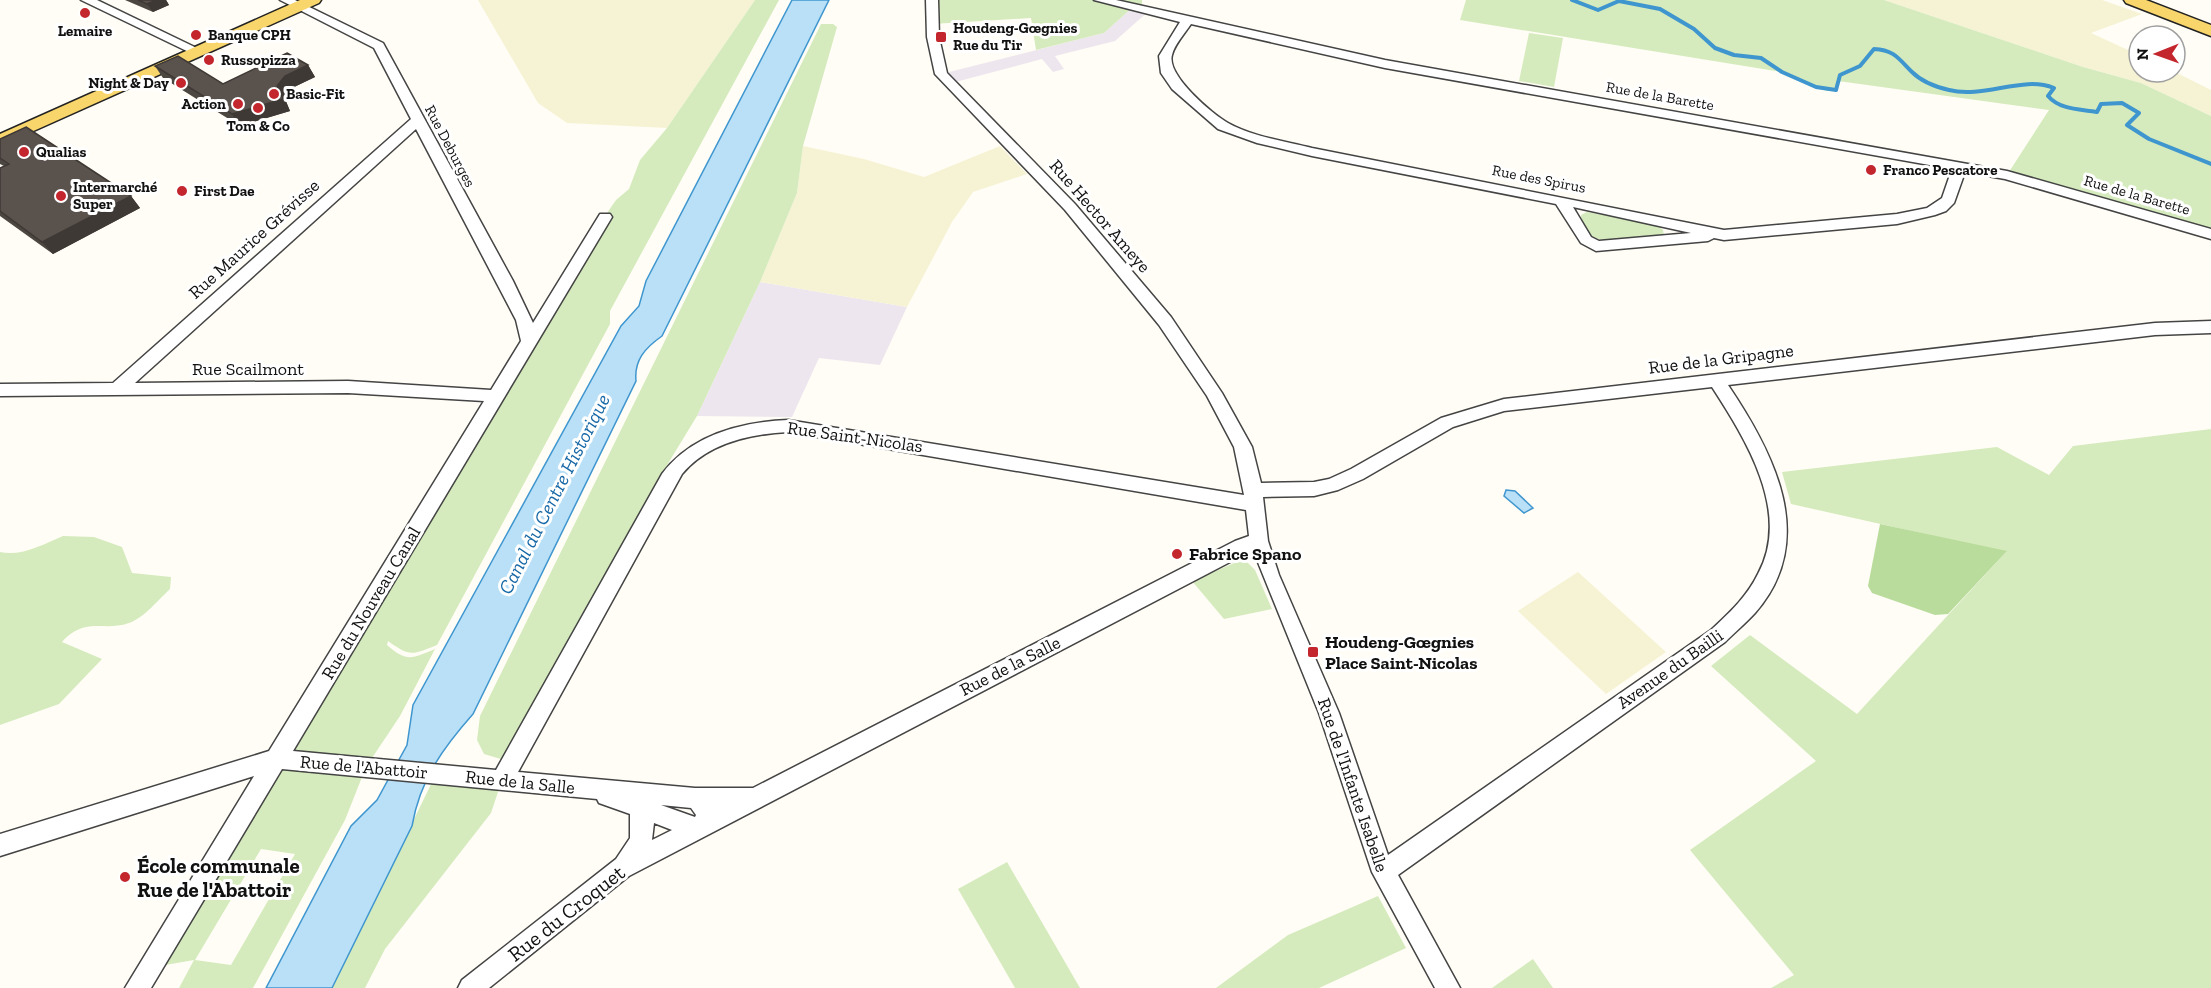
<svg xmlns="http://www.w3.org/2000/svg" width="2211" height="988" viewBox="0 0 2211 988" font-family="'Zilla Slab',serif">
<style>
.industrial{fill:#eee6ef}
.farmland{fill:#f6f3d4}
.green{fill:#d5ebbd;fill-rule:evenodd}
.forest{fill:#b9dc9c}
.water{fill:#b9e0f7;stroke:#3f96cf;stroke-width:1.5}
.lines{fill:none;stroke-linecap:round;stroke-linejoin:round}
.stream{stroke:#3f96cf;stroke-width:4}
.minor-casing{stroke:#444;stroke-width:3}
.major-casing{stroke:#222;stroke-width:3}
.minor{fill:#fff;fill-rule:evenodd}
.major{fill:#f9d66b;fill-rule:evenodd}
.wall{fill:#4d4742}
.shaded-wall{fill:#3f3936}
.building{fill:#5a524d;stroke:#3f3936;stroke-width:1.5}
.poi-dot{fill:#c4262e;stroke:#fff;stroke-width:2}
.labels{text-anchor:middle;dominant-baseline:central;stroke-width:6;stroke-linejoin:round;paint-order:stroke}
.far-poi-label{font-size:15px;font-weight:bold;fill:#111;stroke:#fff;text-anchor:start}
.far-street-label{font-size:15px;fill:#111;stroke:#fff}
.street-label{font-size:18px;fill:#111;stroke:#fff}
.poi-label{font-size:18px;font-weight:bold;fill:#111;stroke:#fff;text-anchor:start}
.water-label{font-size:20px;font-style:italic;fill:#1768a6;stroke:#fff}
.near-poi-label{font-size:21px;font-weight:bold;fill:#111;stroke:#fff;text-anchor:start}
.near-street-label{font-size:21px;fill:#111;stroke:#fff}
</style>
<rect width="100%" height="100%" fill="#fffdf5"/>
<g class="industrial">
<path d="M1134,6L1150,10L1115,41L1055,56L1064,69L1053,72L1042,59L948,84L941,74L1104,33Z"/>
<path d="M760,282L907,307L880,365L819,358L792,417L697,416Z"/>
</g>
<g class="farmland">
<path d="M478,0H755L667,128L567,123L538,103Z"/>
<path d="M1884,0H2102L2142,14L2091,33L2139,55V72H2175L2211,90V116L2141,83L2083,67Z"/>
<path d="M803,146L864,159L924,177L1000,146L1027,174L973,192L952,222L907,307L760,282L797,193Z"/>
<path d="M1578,572L1666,652L1606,694L1518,611Z"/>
</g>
<g class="green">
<path d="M755,0H779L610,311V324L437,645C412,655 410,657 388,641L387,645C407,663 413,658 435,649L400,716L366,767L345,820L253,988H179L194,960L148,968L596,229L616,200L629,189L640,160L667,128ZM261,849L295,854L231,965L195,960Z"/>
<path d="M932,0H1142V8L1134,6L1104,33L1036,50L1031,18L932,24Z"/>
<path d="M1466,0H1884L2083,67L2141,83L2211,116V234L2007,175L2049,110L1838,81L1836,90L1827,91L1782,72L1460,20Z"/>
<path d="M821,24H833L837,27L803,146L797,193L760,282L697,416L661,475L511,762L484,754L477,740L480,716Z"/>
<path d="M1529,33L1563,38L1554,87L1519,81Z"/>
<path d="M1587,212L1656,224L1663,230L1664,236C1640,239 1583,255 1581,215Z"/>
<path d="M2211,429V988H1771L1794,975L1690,850L1816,761L1711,666L1750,635L1857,714L2006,552L1791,504L1782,472L1997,447L2049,475L2073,446Z"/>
<path d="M63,536L94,537L122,547L132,573L171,577L170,589C159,599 144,618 129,623C103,632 86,616 62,642L102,659L59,704L0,725V552C21,557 44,544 63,536Z"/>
<path d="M1239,561H1246L1255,570L1272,609L1224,619L1192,581Z"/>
<path d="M436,774L502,780L491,813L385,949L365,988H332Z"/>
<path d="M1007,862L1080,988H1015L958,889Z"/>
<path d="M1378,896L1406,948L1319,988H1216L1288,935Z"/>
<path d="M1533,959L1553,988H1492Z"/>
</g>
<path class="forest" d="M1880,524L2007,551L1948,614L1935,615L1872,593L1868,586Z"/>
<g class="water">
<path d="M792,0H829L662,336C645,348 634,360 636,381L473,714C442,749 420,780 412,826L332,988H266L351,826L377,800L407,745L413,705L621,326L639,306L646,281Z"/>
<path d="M1506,490L1515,491L1533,508L1524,513L1504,496Z"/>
</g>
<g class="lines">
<path class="stream" d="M1572,0L1598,10L1619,1L1660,9L1694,29L1715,48L1734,55L1761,58L1782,72L1816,87L1836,90L1840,75L1860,66L1874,49C1894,50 1898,58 1912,72C1921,81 1936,87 1949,90C1984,99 2023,75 2054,88L2048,96C2060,110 2080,109 2097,112L2101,104L2122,103L2139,113L2127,125L2149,139L2211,164"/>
<defs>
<g id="minor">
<path d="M81,0H97L205,52L203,55H195Z"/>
<path d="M280,0H295L383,43L513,281L533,323L600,214H610L612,217L293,751L496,770L662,474C691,435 741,422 788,420L1244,495L1234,447L1207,396L1159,325L1065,210L935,74L927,37L926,0H938L939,37L947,73L1075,204L1171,317L1222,393L1252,447L1261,483L1314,482L1329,479L1351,469L1441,418L1504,399L2155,323L2211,321V333L2155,335L1728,385C1774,453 1819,540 1755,613C1746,623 1735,632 1725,642L1398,875L1460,988H1435L1372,872L1319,713L1253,550L629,876L489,988H458L462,980L616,859L630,838V814L599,803L597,799L282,769L151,988H125L254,776L0,856V834L269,751L484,401L348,393L0,396V384L113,383L411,119L374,48ZM416,129L516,320L521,341L491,390L348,381L135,383ZM1712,387C1745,438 1792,512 1758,574C1747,597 1729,613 1711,630L1388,855L1339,713L1279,575L1268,541L1263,497L1314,496L1338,490L1363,479L1453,427L1504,411ZM788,432L1246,510L1249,536L1235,541L753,788H695L518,772L682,474C708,443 750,434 788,432ZM661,805L691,808L696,815L695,817ZM654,823L672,830L652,840Z"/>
<path d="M1094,0H1116L1385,60L2007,171L2211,229V239L2005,179L1965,172L1954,203L1946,211L1935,215L1897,224L1724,240L1714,238L1708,241L1596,251L1581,243L1556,204L1312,156L1257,143L1218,129L1172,89L1161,73L1159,56L1180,22ZM1191,24L1385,68L1952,169L1942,198L1927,208L1897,214L1724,230L1312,148C1285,141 1253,137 1228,123C1212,114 1166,75 1172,55C1174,45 1185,33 1191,24ZM1573,207L1691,233L1599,241L1591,237Z"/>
</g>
<g id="major">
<path d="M300,0H321L319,3L0,146V134Z"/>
<path d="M2124,0H2146L2211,25V36L2126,3Z"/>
</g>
</defs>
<use href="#minor" class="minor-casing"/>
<use href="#major" class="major-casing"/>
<use href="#minor" class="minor"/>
<use href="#major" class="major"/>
</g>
<g class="wall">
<path d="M125,0H166L169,5L153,12Z"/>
<path d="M308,65L315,77L292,88L285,99L290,111L240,126L163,78L155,66L223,84Z"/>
<path d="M0,139L131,196L140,208L53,254L0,216V168L4,166L0,164Z"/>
</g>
<g class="shaded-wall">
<path d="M156,0H166L169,5L153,12L147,4Z"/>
<path d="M308,65L315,77L292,88L285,99L290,111L240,126L232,114L277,86L285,76Z"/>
<path d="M131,196L140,208L53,254L42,242Z"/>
</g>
<g class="building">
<path d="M138,0H156L147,4Z"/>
<path d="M287,53L308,65L285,76L277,86L283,99L232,114L155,66L178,56L223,84Z"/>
<path d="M26,127L131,196L42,242L0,211V168L9,164L0,158V139Z"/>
</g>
<g class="poi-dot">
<circle cx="85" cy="13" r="6"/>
<circle cx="196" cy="35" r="6"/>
<rect x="935" y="31" width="12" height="12" rx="3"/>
<circle cx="209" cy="60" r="6"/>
<circle cx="181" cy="83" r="6"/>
<circle cx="274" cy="94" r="6"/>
<circle cx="238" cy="104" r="6"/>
<circle cx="258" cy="108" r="6"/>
<circle cx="24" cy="152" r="6"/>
<circle cx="1871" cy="170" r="6"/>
<circle cx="182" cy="191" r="6"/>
<circle cx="61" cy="196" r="6"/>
<circle cx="1177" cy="554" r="6"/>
<rect x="1307" y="646" width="12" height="12" rx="3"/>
<circle cx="125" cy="877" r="6"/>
</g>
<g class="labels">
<g class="far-poi-label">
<text x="953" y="28">Houdeng-Gœgnies<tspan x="953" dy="17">Rue du Tir</tspan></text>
<text x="85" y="31" text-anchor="middle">Lemaire</text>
<text x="208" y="35">Banque CPH</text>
<text x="221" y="60">Russopizza</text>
<text x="169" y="83" text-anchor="end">Night &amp; Day</text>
<text x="286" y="94">Basic-Fit</text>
<text x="226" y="104" text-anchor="end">Action</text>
<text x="258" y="126" text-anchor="middle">Tom &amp; Co</text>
<text x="36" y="152">Qualias</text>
<text x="1883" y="170">Franco Pescatore</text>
<text x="73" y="187">Intermarché<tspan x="73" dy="17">Super</tspan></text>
<text x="194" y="191">First Dae</text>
</g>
<g class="far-street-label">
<text transform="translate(1660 96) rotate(10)">Rue de la Barette</text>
<text transform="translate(450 146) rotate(62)">Rue Deburges</text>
<text transform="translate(1539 179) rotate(11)">Rue des Spirus</text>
<text transform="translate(2137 195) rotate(16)">Rue de la Barette</text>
</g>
<g class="street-label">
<text transform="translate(1100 216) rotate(49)">Rue Hector Ameye</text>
<text transform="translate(254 239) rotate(-42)">Rue Maurice Grévisse</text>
<text transform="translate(1721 359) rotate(-7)">Rue de la Gripagne</text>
<text x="248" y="369">Rue Scailmont</text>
<text transform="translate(855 437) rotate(8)">Rue Saint-Nicolas</text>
<text transform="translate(371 603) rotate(-59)">Rue du Nouveau Canal</text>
<text transform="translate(1010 666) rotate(-27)">Rue de la Salle</text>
<text transform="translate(1670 669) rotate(-35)">Avenue du Bailli</text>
<text transform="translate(364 767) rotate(5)">Rue de l'Abattoir</text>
<text transform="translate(520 782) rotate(6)">Rue de la Salle</text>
<text transform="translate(1353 785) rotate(71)">Rue de l'Infante Isabelle</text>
</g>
<g class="poi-label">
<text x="1189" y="554">Fabrice Spano</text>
<text x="1325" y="642">Houdeng-Gœgnies<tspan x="1325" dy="21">Place Saint-Nicolas</tspan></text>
</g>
<g class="water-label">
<text transform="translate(554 494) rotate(-63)">Canal du Centre Historique</text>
</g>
<g class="near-poi-label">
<text x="137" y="865">École communale<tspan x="137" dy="24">Rue de l'Abattoir</tspan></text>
</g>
<g class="near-street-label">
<text transform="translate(566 913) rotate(-38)">Rue du Croquet</text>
</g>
</g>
<g transform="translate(2157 54) rotate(269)"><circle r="28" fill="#ffffff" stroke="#a0a0a0" stroke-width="1.5"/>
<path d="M0-4.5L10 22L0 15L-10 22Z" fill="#c4262e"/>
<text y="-9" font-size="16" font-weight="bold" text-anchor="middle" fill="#111111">N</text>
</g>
</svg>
